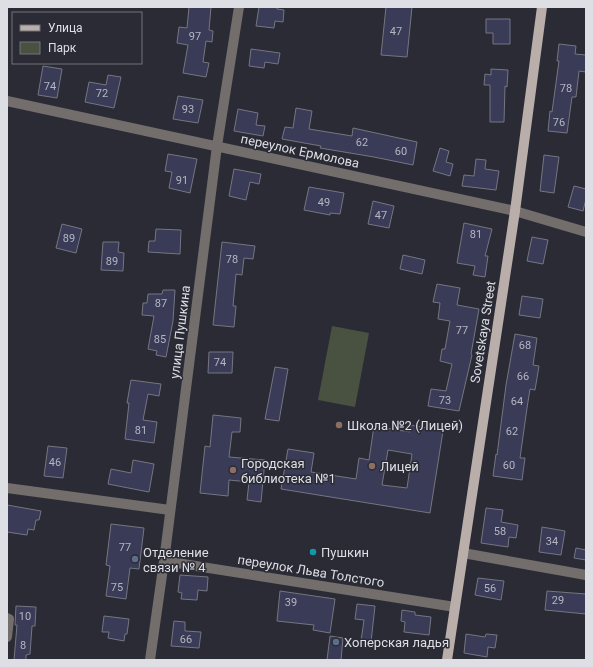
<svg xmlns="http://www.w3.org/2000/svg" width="593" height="667" viewBox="0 0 593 667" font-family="Roboto,sans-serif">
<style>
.green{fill:#495240}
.building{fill:#393b57;stroke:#757682;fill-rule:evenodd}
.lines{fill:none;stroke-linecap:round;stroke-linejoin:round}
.minor{stroke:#736d6c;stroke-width:10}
.major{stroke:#baaeab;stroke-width:10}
.education-dot{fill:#8d6e63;stroke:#2a2b35;stroke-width:1.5}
.culture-dot{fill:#0f9aa8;stroke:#2a2b35;stroke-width:1.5}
.service-dot{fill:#5c6f8a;stroke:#2a2b35;stroke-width:1.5}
.labels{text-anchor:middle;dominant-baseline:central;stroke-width:3;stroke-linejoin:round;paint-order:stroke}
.number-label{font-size:11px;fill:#b5b6c2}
.street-label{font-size:13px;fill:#dedfe5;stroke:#2a2b35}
.poi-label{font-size:13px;fill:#dedfe5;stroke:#2a2b35;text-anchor:start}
</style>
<rect width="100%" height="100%" fill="#2a2b35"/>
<path class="green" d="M332,326L369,333L355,407L318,400Z"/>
<g class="building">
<path d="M189,7H211L209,30L213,31L212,42L206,41L203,62L209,63L206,77L183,73L188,45L177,43L179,27L187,28Z"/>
<path d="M259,7H277V9L284,10L283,22L275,21L274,28L256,26Z"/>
<path d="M386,7H412L407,57L381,55Z"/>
<path d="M486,19H510V44H493V33H486Z"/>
<path d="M559,44L576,46L575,54L586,55V72L579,71L576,97H572L567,133L548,131L550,111L552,112L559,61H557Z"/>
<path d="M251,49L280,53L278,64L265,62L264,68L249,66Z"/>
<path d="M43,66L62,69L57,98L38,95Z"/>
<path d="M491,69L508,70L507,87L505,86L504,122H490V85H484L485,74L491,75Z"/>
<path d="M108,75L121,77L114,108L85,102L89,82L106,85Z"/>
<path d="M178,96L203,100L198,123L173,119Z"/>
<path d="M296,108L312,111L309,129L352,136L353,128L417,142L413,165L374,157L320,148L321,146L282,139L285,127L293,128Z"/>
<path d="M238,109L258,113L256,125L265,126L263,136L234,131Z"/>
<path d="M440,148L449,151L446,162L453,164L450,176L433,171Z"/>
<path d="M168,154L197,159L190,193L169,188L172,172L165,171Z"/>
<path d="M544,155L559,157L554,193L540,191Z"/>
<path d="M476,159L486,160L485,169L499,171L496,190L462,186L464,175L474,176Z"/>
<path d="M234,169L261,174L259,184L250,182L246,200L229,196Z"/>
<path d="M574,186L586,189V199L583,211L568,207Z"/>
<path d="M309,187L344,193L340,214L330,213V215L304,210Z"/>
<path d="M373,201L394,206L389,228L368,224Z"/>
<path d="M464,223L492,229L485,256H488L485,277L473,275L475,266L457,263Z"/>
<path d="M62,224L82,229L76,253L56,248Z"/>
<path d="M156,229L181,230L180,254L148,252L149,241H155Z"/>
<path d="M532,237L548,240L543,264L527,261Z"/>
<path d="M103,242H119L118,252L124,253L123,271L101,270Z"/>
<path d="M222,242L255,246L253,259L244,258L242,275L236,274L233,306H236L234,327L213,325Z"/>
<path d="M403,255L425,260L422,274L400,269Z"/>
<path d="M437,284L460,288L457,305L479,309L471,354L472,355L459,411L428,406L431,389L446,391L452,364L440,361L442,349H445L450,321L438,319L440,303L433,302Z"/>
<path d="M163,290H175L173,321L166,357L156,355L157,351L148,349L154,316L142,315L143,303H147L148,294H162Z"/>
<path d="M522,296L543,299L540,318L519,315Z"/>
<path d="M515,334L537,338L533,365L539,366L535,390L530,389L527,408L520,458H525L522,480L493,476L496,454L497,455L506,385Z"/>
<path d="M209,352H233L232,373H208Z"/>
<path d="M275,367L288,369L279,421L265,419Z"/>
<path d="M131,380L161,384L159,396L148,394L143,420L157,422L154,443L125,439L129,403H127Z"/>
<path d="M213,415L241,418L240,432H232L229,457L265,460L261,502L247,500L249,482L229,480L228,496L200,493L205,446L210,447Z"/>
<path d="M411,425L443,431L430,513L281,489L288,449L314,453L311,472L356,479L359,458L369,460L374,426L410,432ZM388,450L412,454L407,488L382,485Z"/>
<path d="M48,446L67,448L63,478L44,476Z"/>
<path d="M133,460L154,464L149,492L108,484L111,469L131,473Z"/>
<path d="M7,505L41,511L39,520H36L34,530L28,529L27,535L7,532Z"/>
<path d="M486,508L503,510L501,522L518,525L516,538L509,537L508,547L481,543Z"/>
<path d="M111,524L144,528L139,569L130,568L126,599L106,596L110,566L106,565Z"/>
<path d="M542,527L565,531L561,555L539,552Z"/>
<path d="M576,548L586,550V560L574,558Z"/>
<path d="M180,575L208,577L207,591L198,590L197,600L181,599L182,593L178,592Z"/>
<path d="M478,578L504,581L501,600L475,595Z"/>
<path d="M280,591L335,599L330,633L313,630L314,625L277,621Z"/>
<path d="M547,591L586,594V614L545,610Z"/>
<path d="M357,604L375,606L371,642L361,641L364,620L355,619Z"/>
<path d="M16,606L36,607L35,626H32L30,654L26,655V660H14L17,625H15Z"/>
<path d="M402,610L415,612V615L431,617L429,635L404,632L405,622L401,621Z"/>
<path d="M104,616L129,619L127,634H125L124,641L108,638L109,632H102Z"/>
<path d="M174,621L185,622V631L201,632L199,648L171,646Z"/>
<path d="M466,634L485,637L486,634L497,635L495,648L488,647L487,657L464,653Z"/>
<path d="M330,636L343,638L341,660H327Z"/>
</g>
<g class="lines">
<g class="minor">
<path d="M7,101L515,211L586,232"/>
<path d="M7,488L170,510"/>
<path d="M463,553L586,575"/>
<path d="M164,561L455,607"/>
<path d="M7,618L9,619L7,637"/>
<path d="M150,660L164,561L217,146L239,7"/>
</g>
<path class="major" d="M447,660L515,211L542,7"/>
</g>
<g class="education-dot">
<circle cx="339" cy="425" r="4"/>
<circle cx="372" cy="466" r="4"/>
<circle cx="233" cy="470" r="4"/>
</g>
<circle class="culture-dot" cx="313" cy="552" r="4"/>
<g class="service-dot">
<circle cx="135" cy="559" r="4"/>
<circle cx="336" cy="642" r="4"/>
</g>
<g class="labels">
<g class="number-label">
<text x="396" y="31">47</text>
<text x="195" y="36">97</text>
<text x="50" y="86">74</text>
<text x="566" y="88">78</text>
<text x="102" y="93">72</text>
<text x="188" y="109">93</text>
<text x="559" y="122">76</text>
<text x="362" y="142">62</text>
<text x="401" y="151">60</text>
<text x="182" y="180">91</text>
<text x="324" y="202">49</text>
<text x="381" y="215">47</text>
<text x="476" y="234">81</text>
<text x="69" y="238">89</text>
<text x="232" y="259">78</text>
<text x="112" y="261">89</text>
<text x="161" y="303">87</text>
<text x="462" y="330">77</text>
<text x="160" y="339">85</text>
<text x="525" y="345">68</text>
<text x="220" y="362">74</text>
<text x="523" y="376">66</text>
<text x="445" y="400">73</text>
<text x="517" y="401">64</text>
<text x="141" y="430">81</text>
<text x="512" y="431">62</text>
<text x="55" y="462">46</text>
<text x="509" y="465">60</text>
<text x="500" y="531">58</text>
<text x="552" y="541">34</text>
<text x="125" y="547">77</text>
<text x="117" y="587">75</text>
<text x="490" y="588">56</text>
<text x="558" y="600">29</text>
<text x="291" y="602">39</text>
<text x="25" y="616">10</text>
<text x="186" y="639">66</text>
<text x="23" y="645">8</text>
</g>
<g class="street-label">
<text transform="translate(300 151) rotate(12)">переулок Ермолова</text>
<text transform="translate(180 332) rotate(-83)">улица Пушкина</text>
<text transform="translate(483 332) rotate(-81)">Sovetskaya Street</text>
<text transform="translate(311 571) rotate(9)">переулок Льва Толстого</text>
</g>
<g class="poi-label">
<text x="347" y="425">Школа №2 (Лицей)</text>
<text x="241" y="463">Городская<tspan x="241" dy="15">библиотека №1</tspan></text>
<text x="380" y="466">Лицей</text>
<text x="143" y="552">Отделение<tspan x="143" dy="15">связи № 4</tspan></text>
<text x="321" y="552">Пушкин</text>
<text x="344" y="642">Хоперская ладья</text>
</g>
</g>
<rect width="593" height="667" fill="none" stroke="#dedfe5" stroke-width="16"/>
<rect x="12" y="12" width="130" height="52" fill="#2a2b35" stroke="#72737b"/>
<rect x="20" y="25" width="20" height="6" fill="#baaeab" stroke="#72737b"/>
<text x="48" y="32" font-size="12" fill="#dedfe5">Улица</text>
<rect x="20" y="42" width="20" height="12" fill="#495240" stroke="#72737b"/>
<text x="48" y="52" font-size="12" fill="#dedfe5">Парк</text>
</svg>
